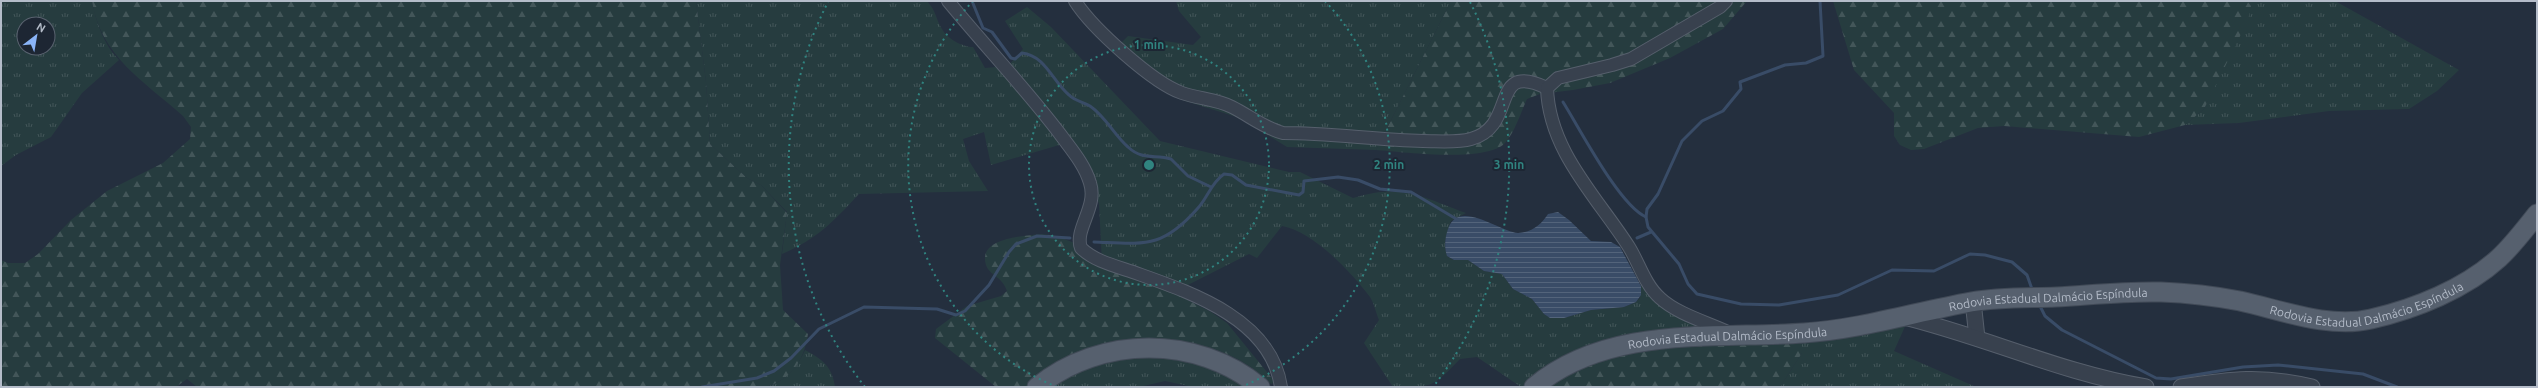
<svg xmlns="http://www.w3.org/2000/svg" width="2538" height="388" viewBox="0 0 2538 388" font-family="Ubuntu,sans-serif">
<style>
.grass{fill:url(#grass-tufts);fill-rule:evenodd}
.forest{fill:url(#forest-firs)}
.water{fill:url(#water-rules)}
.lines{fill:none;stroke-linecap:round;stroke-linejoin:round}
.stream{stroke:#394c67;stroke-width:3}
.minor-casing{stroke:#565f6c;stroke-width:14}
.tertiary-casing{stroke:#565f6c;stroke-width:17}
.primary-casing{stroke:#414a57;stroke-width:21}
.minor{stroke:#38414e;stroke-width:12}
.tertiary{stroke:#38414e;stroke-width:15}
.primary{stroke:#56606e;stroke-width:19}
.ring{fill:none;stroke:#308480;stroke-width:2;stroke-dasharray:2 4}
.labels{text-anchor:middle;dominant-baseline:central;stroke-width:4;stroke-linejoin:round;paint-order:stroke}
.street-label{font-size:12px;fill:#b4bcc9;stroke:#1d2633}
.centre{fill:#308480;stroke:#1d2633;stroke-width:2}
.ring-label{font-size:12px;text-anchor:middle;font-weight:bold;fill:#308480;stroke:#1d2633;stroke-width:4;stroke-linejoin:round;paint-order:stroke}
</style>
<defs>
<pattern id="grass-tufts" width="24" height="20" patternUnits="userSpaceOnUse"><rect width="24" height="20" fill="#263c3f"/><path d="M3 7l-1-3M5 7V3M7 7l1-3M15 17l-1-3M17 17v-4M19 17l1-3" fill="none" stroke="#435659"/></pattern>
<pattern id="forest-firs" width="22" height="20" patternUnits="userSpaceOnUse"><rect width="22" height="20" fill="#263c3f"/><path d="M5 1l3.5 6h-7zM16 11l3.5 6h-7z" fill="#435659"/></pattern>
<pattern id="water-rules" width="6" height="5" patternUnits="userSpaceOnUse"><rect width="6" height="5" fill="#394c67"/><path d="M0 2.5h6" fill="none" stroke="#53647b"/></pattern>
</defs>
<rect width="100%" height="100%" fill="#242f3e"/>
<g class="grass">
<path d="M1,1H92C96,22 104,45 119,60L82,93L51,137L16,155L1,166ZM24,24H48V48H24Z"/>
<path d="M696,1H927C937,12 935,18 942,29C947,39 963,47 973,47L985,68L1008,66L1023,49L1005,21L1027,7L1051,27L1160,141L1289,172H1300L1353,198C1402,183 1420,196 1466,213L1451,221C1447,232 1442,246 1448,257L1454,260H1468L1484,271L1502,274L1513,289L1532,299L1544,314L1550,318H1564L1591,310L1624,307L1636,302L1640,298V285C1656,291 1655,297 1665,307C1677,318 1692,324 1706,331L1530,387H1521L1477,357L1460,359C1432,388 1433,387 1393,387L1364,343L1379,320C1376,313 1374,303 1370,297C1352,273 1313,231 1282,226L1257,258L1249,254L1174,292L1102,263L1099,203L1066,143L991,165L984,132L963,139L969,161L988,191L859,194C833,222 817,239 782,254L787,212L761,185L747,178L710,144L706,82Z"/>
<path d="M1176,1H1451L1376,150L1287,147L1240,118L1182,100L1124,54L1118,46L1128,36L1193,45L1201,37L1179,11Z"/>
<path d="M2247,1H2335L2459,70L2437,91L2409,109L2329,111L2239,123L2185,125L2204,109L2251,6Z"/>
<path d="M1907,322L1894,351L1976,387H1780L1802,353V335Z"/>
<path d="M805,350C823,360 832,366 835,387H766C786,381 797,368 805,350Z"/>
<path d="M1145,356L1188,358L1250,387H1193L1165,381L1139,387H1053C1078,366 1114,361 1145,356Z"/>
</g>
<g class="forest">
<path d="M92,1H696L706,82L710,144L747,178L761,185L787,213L780,265L783,310L808,334C804,360 792,379 766,387H197L187,379L176,387H1V260L8,263H25L38,254L71,220L107,191L163,163L190,139L191,127L183,116C144,81 101,57 92,1Z"/>
<path d="M1451,1H1747L1723,29L1670,58L1610,83L1573,90L1540,94L1527,99C1521,112 1515,132 1505,143C1486,163 1404,152 1376,150Z"/>
<path d="M1833,1H2247L2251,6L2248,20L2204,109L2185,125L2139,137L2004,126L1978,128L1924,149L1911,150L1900,145L1894,136V113L1854,70Z"/>
<path d="M1042,234L1056,236L1080,245L1211,312L1227,323L1275,382L1271,384C1236,348 1182,336 1134,340L1029,387H996L935,338L936,329L967,306L1001,296L1007,291C1002,276 990,276 986,265C977,237 1026,236 1042,234Z"/>
<path d="M1802,335V353L1780,387H1549L1580,367L1623,353Z"/>
</g>
<path class="water" d="M1558,212L1569,220L1591,241L1611,242L1620,247L1641,286V295L1636,302L1624,307L1591,310L1564,318H1550L1544,314L1532,299L1513,289L1502,274L1484,271L1468,260H1454L1447,256C1444,248 1445,237 1448,229C1458,198 1500,232 1518,233C1531,233 1542,224 1548,214Z"/>
<g class="lines">
<g class="stream">
<path d="M972,1L983,28L992,32L1011,58L1015,59L1022,53C1046,56 1052,81 1069,95C1075,101 1083,102 1090,106C1106,117 1114,135 1128,147C1143,161 1155,154 1171,159L1188,176L1211,187"/>
<path d="M1820,1L1823,56L1806,63L1785,65L1740,82L1741,89L1723,111L1702,121L1682,141L1658,194L1647,209L1646,217L1648,227L1679,264L1688,284L1697,294L1741,304L1779,305L1838,295L1892,270L1934,271L1970,254L1985,255L2012,262L2027,275L2033,292"/>
<path d="M1563,102C1580,129 1619,205 1646,217"/>
<path d="M1637,238L1651,232"/>
<path d="M1094,242C1145,244 1162,249 1198,208C1208,197 1211,183 1224,174L1232,175L1246,185L1299,195L1303,192L1304,181L1338,177L1358,180L1380,189L1411,192L1458,220"/>
<path d="M2039,304L2045,316L2062,330L2156,378L2171,379L2243,367L2278,365L2363,374L2397,387"/>
<path d="M702,387L757,378L774,371L791,358L819,329L864,307L937,309L956,315L965,311L989,285L1009,252L1016,244L1037,236L1070,238"/>
</g>
<defs>
<g id="minor">
<path d="M948,1C985,46 1025,88 1060,134C1071,149 1085,165 1090,183C1098,207 1074,229 1081,248C1094,261 1115,266 1133,272C1189,292 1271,318 1281,387"/>
<path d="M1075,1C1092,28 1153,83 1182,93C1199,99 1216,99 1232,107C1250,116 1264,128 1283,133C1330,133 1376,140 1423,141C1438,141 1457,143 1471,139C1519,126 1488,60 1547,88"/>
<path d="M1726,1L1720,7L1631,59L1612,65L1558,78L1547,88C1549,151 1597,197 1629,247C1639,263 1645,285 1660,298C1677,314 1709,323 1730,333"/>
</g>
<g id="tertiary">
<path d="M1973,301L1977,338"/>
<path d="M1904,317C1986,337 2062,373 2146,387"/>
<path d="M2181,387C2232,379 2261,375 2312,387"/>
</g>
<g id="primary">
<path d="M1037,387C1101,335 1197,335 1260,387"/>
<path id="s1" d="M1534,387C1608,325 1715,339 1804,333C1862,329 1915,312 1971,302C1998,297 2028,298 2056,297C2091,295 2126,291 2161,292C2188,293 2214,296 2240,301C2281,310 2329,329 2371,319C2415,309 2465,289 2499,258C2513,245 2525,229 2537,214"/>
</g>
</defs>
<use href="#minor" class="minor-casing"/>
<use href="#tertiary" class="tertiary-casing"/>
<use href="#primary" class="primary-casing"/>
<use href="#minor" class="minor"/>
<use href="#tertiary" class="tertiary"/>
<use href="#primary" class="primary"/>
</g>
<g class="ring">
<circle cx="1149" cy="165" r="120"/>
<path d="M1057 387A240 240 0 0 1 973 1M1325 1A240 240 0 0 1 1241 387"/>
<path d="M865 387A360 360 0 0 1 828 2M1470 2A360 360 0 0 1 1433 387"/>
</g>
<g class="labels">
<g class="street-label">
<text stroke="none"><textPath href="#s1" startOffset="852">Rodovia Estadual Dalmácio Espíndula</textPath></text>
<text stroke="none"><textPath href="#s1" startOffset="528">Rodovia Estadual Dalmácio Espíndula</textPath></text>
<text stroke="none"><textPath href="#s1" startOffset="204">Rodovia Estadual Dalmácio Espíndula</textPath></text>
</g>
</g>
<circle cx="1149" cy="165" r="6" class="centre"/>
<g class="ring-label">
<text x="1149" y="49">1 min</text>
<text x="1389" y="169">2 min</text>
<text x="1509" y="169">3 min</text>
</g>
<rect width="2538" height="388" fill="none" stroke="#b4bcc9" stroke-width="4"/>
<g transform="translate(36 36) rotate(31)"><circle r="19" fill="#1d2633" stroke="#59626f"/>
<path d="M0-3L7 15L0 10L-7 15Z" fill="#8ab4f8"/>
<text y="-6" font-size="11" font-weight="bold" text-anchor="middle" fill="#b4bcc9">N</text>
</g>
</svg>
